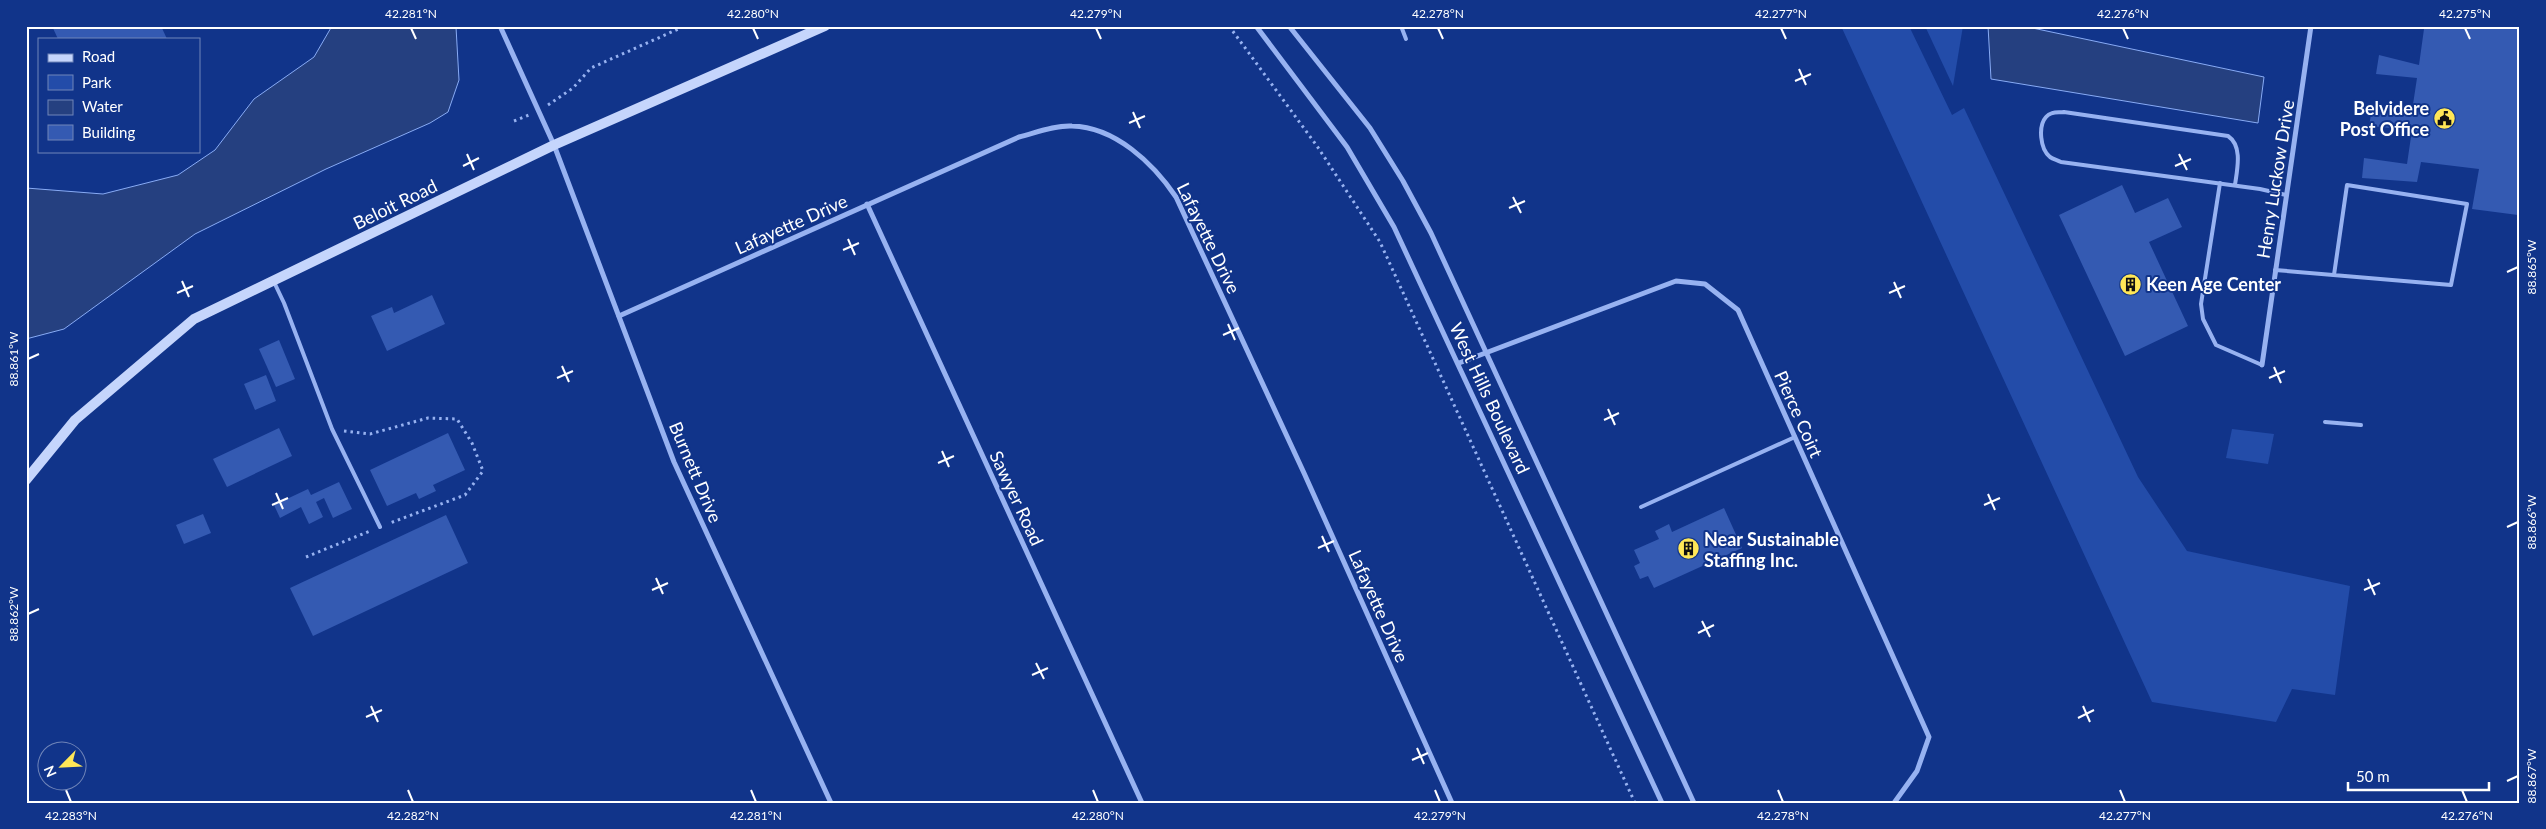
<svg xmlns="http://www.w3.org/2000/svg" width="2546" height="829" viewBox="0 0 2546 829" font-family="Lato,sans-serif">
<style>
.green{fill:#234ca9}
.water{fill:#254080;stroke:#88abf5}
.building{fill:#345ab2}
.lines{fill:none;stroke-linecap:round;stroke-linejoin:round}
.path{stroke:#97b2f1;stroke-width:3;stroke-dasharray:2.5 4;stroke-linecap:butt}
.service{stroke:#97b2f1;stroke-width:4}
.minor{stroke:#97b2f1;stroke-width:5}
.secondary{stroke:#c5d5fc;stroke-width:10}
.ticks{fill:none;stroke:#fff;stroke-width:2}
.labels{text-anchor:middle;dominant-baseline:central;stroke-width:4;stroke-linejoin:round;paint-order:stroke}
.poi-label{font-size:18px;font-weight:bold;fill:#fff;stroke:#11348a;text-anchor:start}
.street-label{font-size:18px;fill:#fff;stroke:#11348a}
.neatline{fill:none;stroke:#fff;stroke-width:2}
.ticks-label{font-size:12px;text-anchor:middle;fill:#fff}
</style>
<rect width="100%" height="100%" fill="#11348a"/>
<g class="green">
<path d="M1841,26H1909L1952,115L1964,108L2138,477L2187,551L2350,586L2335,695L2292,689L2276,722L2152,702Z"/>
<path d="M1925,26H1963L1953,86Z"/>
<path d="M2232,429L2274,434L2268,464L2226,458Z"/>
</g>
<g class="water">
<path d="M332,26L456,27L459,80L448,112L430,123L326,169L195,234L64,329L26,339V188L103,194L178,175L215,150L254,99L314,57Z"/>
<path d="M1988,26H2023L2264,77L2258,123L1991,79Z"/>
</g>
<g class="building">
<path d="M52,26H161L167,39H58Z"/>
<path d="M2410,26H2520V200L2518,215L2472,209L2479,169L2421,162L2417,182L2362,178L2364,158L2407,164L2412,130L2369,126L2372,109L2412,111L2417,78L2376,74L2379,55L2419,65L2424,29Z"/>
<path d="M2122,185L2135,213L2168,198L2182,227L2149,242L2188,326L2125,356L2059,215Z"/>
<path d="M432,295L445,324L387,351L371,316L392,307L394,313Z"/>
<path d="M279,340L295,379L276,387L259,349Z"/>
<path d="M266,375L276,401L255,410L244,384Z"/>
<path d="M279,428L292,456L227,487L213,459Z"/>
<path d="M448,433L465,470L433,485L436,491L419,499L416,493L387,506L370,470Z"/>
<path d="M339,482L352,509L333,518L324,498L316,502L323,517L309,524L301,507L280,518L274,505L308,489L311,495Z"/>
<path d="M1724,508L1742,548L1654,588L1648,576L1640,579L1634,566L1640,563L1634,550L1659,539L1655,531L1669,524L1672,532Z"/>
<path d="M203,514L211,533L184,544L176,525Z"/>
<path d="M446,515L468,563L313,636L290,588Z"/>
</g>
<g class="lines">
<g class="path">
<path d="M1229,26L1317,146L1380,242L1635,803"/>
<path d="M548,105L573,88L591,68L685,26"/>
<path d="M514,121L529,115"/>
<path d="M344,431L370,434L428,418L457,419L472,443L483,471L465,495L390,523"/>
<path d="M306,557L370,531"/>
</g>
<g class="service">
<path d="M1401,26L1406,39"/>
<path d="M2220,183L2201,304L2203,319L2216,345L2262,365"/>
<path d="M2235,185C2237,170 2243,146 2228,136L2064,112C2058,113 2051,111 2046,117C2038,126 2040,149 2050,157C2053,159 2057,160 2061,162L2260,189L2286,195"/>
<path d="M2275,270L2451,285L2467,204L2347,185L2334,275"/>
<path d="M274,282L284,303L332,429L380,527"/>
<path d="M2325,422L2361,425"/>
<path d="M1641,507L1795,437"/>
</g>
<g class="minor">
<path d="M500,26L554,145L674,462L831,803"/>
<path d="M1256,26L1347,147L1394,227L1662,803"/>
<path d="M1289,26L1370,128L1403,181L1431,233L1694,803"/>
<path d="M867,204L1142,803"/>
<path d="M619,316L1019,137C1035,133 1055,125 1072,126C1115,127 1153,163 1176,197L1304,473L1452,803"/>
<path d="M1459,363L1676,281L1705,284L1738,310L1929,737L1917,771L1894,803"/>
<path d="M2262,365L2311,26"/>
</g>
<path class="secondary" d="M26,480L75,420L194,319L554,145L825,26"/>
</g>
<path class="ticks" d="M411,28L416,39M753,28L758,39M1096,28L1101,39M1438,28L1443,39M1781,28L1786,39M2123,28L2128,39M2465,28L2470,39M1799,69L1806,85M1795,81L1811,74M1133,112L1140,128M1129,123L1145,116M467,154L474,170M2179,154L2187,170M463,166L479,158M2175,166L2191,159M1513,197L1521,213M1509,208L1525,201M848,239L855,255M843,250L859,243M2507,272L2518,267M182,281L189,297M1894,282L1901,298M177,293L193,286M1889,293L1905,286M1228,324L1235,340M1223,335L1239,328M28,359L39,354M562,366L569,382M2274,367L2281,383M557,378L573,371M2269,378L2285,371M1608,409L1615,425M1604,420L1619,413M942,451L949,467M938,463L954,456M276,493L283,509M1988,494L1995,510M272,505L288,498M1984,505L2000,498M2507,527L2518,522M1322,536L1329,552M1318,548L1334,541M656,578L663,594M2368,579L2375,595M652,590L668,583M2364,590L2380,583M28,614L39,609M1702,621L1710,637M1698,633L1714,625M1036,663L1044,679M1032,675L1048,668M371,706L378,722M2083,706L2090,722M366,717L382,710M2078,718L2094,710M1417,748L1424,764M1412,760L1428,753M2507,781L2518,776M66,790L71,802M408,790L413,802M751,790L756,802M1093,790L1098,802M1435,790L1440,802M1778,790L1783,802M2120,790L2125,802M2462,790L2467,802"/>
<defs>
<symbol id="civic-disc" viewBox="-11 -11 22 22"><circle r="9.5" fill="#ffe757" stroke="#11348a"/><path d="M-.6-6.5H3V-4.5H.6V-3L4-1V1h2V6H-6V1h2V-1L-.6-3ZM-1.2 2.5V6h2.4V2.5Z" fill="#111"/></symbol>
<symbol id="building-disc" viewBox="-11 -11 22 22"><circle r="9.5" fill="#ffe757" stroke="#11348a"/><path d="M-4-6H4V6H1V3H-1V6H-4ZM-2.5-4.3h1.7v1.8h-1.7ZM.8-4.3h1.7v1.8H.8ZM-2.5-1h1.7V.8h-1.7ZM.8-1h1.7V.8H.8Z" fill="#111"/></symbol>
</defs>
<g fill-rule="evenodd">
<use href="#civic-disc" x="2432" y="106" width="25" height="25"/>
<use href="#building-disc" x="2118" y="272" width="25" height="25"/>
<use href="#building-disc" x="1676" y="536" width="25" height="25"/>
</g>
<g class="labels">
<g class="poi-label">
<text x="2429" y="108" text-anchor="end">Belvidere<tspan x="2429" dy="21">Post Office</tspan></text>
<text x="2146" y="284">Keen Age Center</text>
<text x="1704" y="539">Near Sustainable<tspan x="1704" dy="21">Staffing Inc.</tspan></text>
</g>
<g class="street-label">
<text transform="translate(2275 179) rotate(-81)">Henry Luckow Drive</text>
<text transform="translate(395 204) rotate(-26)">Beloit Road</text>
<text transform="translate(791 224) rotate(-24)">Lafayette Drive</text>
<text transform="translate(1209 238) rotate(64)">Lafayette Drive</text>
<text transform="translate(1490 398) rotate(65)">West Hills Boulevard</text>
<text transform="translate(1799 414) rotate(66)">Pierce Coirt</text>
<text transform="translate(696 472) rotate(67)">Burnett Drive</text>
<text transform="translate(1017 498) rotate(65)">Sawyer Road</text>
<text transform="translate(1379 606) rotate(66)">Lafayette Drive</text>
</g>
</g>
<rect width="2546" height="829" fill="none" stroke="#11348a" stroke-width="55"/>
<rect x="38" y="38" width="162" height="115" fill="#11348a" stroke="#7085b9"/>
<rect x="48" y="54" width="25" height="8" fill="#c5d5fc" stroke="#7085b9"/>
<text x="82" y="62" font-size="15" fill="#ffffff">Road</text>
<rect x="48" y="75" width="25" height="15" fill="#234ca9" stroke="#7085b9"/>
<text x="82" y="88" font-size="15" fill="#ffffff">Park</text>
<rect x="48" y="100" width="25" height="15" fill="#254080" stroke="#7085b9"/>
<text x="82" y="112" font-size="15" fill="#ffffff">Water</text>
<rect x="48" y="125" width="25" height="15" fill="#345ab2" stroke="#7085b9"/>
<text x="82" y="138" font-size="15" fill="#ffffff">Building</text>
<g transform="translate(62 766) rotate(246)"><circle r="24" fill="#11348a" stroke="#7085b9"/>
<path d="M0-4L9 19L0 12L-9 19Z" fill="#ffe757"/>
<text y="-8" font-size="14" font-weight="bold" text-anchor="middle" fill="#ffffff">N</text>
</g>
<path d="M2348 782v8h141v-8" fill="none" stroke="#ffffff" stroke-width="2.5"/>
<text x="2356" y="782" font-size="15" fill="#ffffff" stroke="#11348a" stroke-width="4" paint-order="stroke">50 m</text>
<rect x="28" y="28" width="2490" height="774" class="neatline"/>
<g class="ticks-label">
<text x="411" y="18">42.281°N</text>
<text x="753" y="18">42.280°N</text>
<text x="1096" y="18">42.279°N</text>
<text x="1438" y="18">42.278°N</text>
<text x="1781" y="18">42.277°N</text>
<text x="2123" y="18">42.276°N</text>
<text x="2465" y="18">42.275°N</text>
<text transform="translate(2532 267) rotate(-90)" y="4">88.865°W</text>
<text transform="translate(14 359) rotate(-90)" y="4">88.861°W</text>
<text transform="translate(2532 522) rotate(-90)" y="4">88.866°W</text>
<text transform="translate(14 614) rotate(-90)" y="4">88.862°W</text>
<text transform="translate(2532 776) rotate(-90)" y="4">88.867°W</text>
<text x="71" y="820">42.283°N</text>
<text x="413" y="820">42.282°N</text>
<text x="756" y="820">42.281°N</text>
<text x="1098" y="820">42.280°N</text>
<text x="1440" y="820">42.279°N</text>
<text x="1783" y="820">42.278°N</text>
<text x="2125" y="820">42.277°N</text>
<text x="2467" y="820">42.276°N</text>
</g>
</svg>
